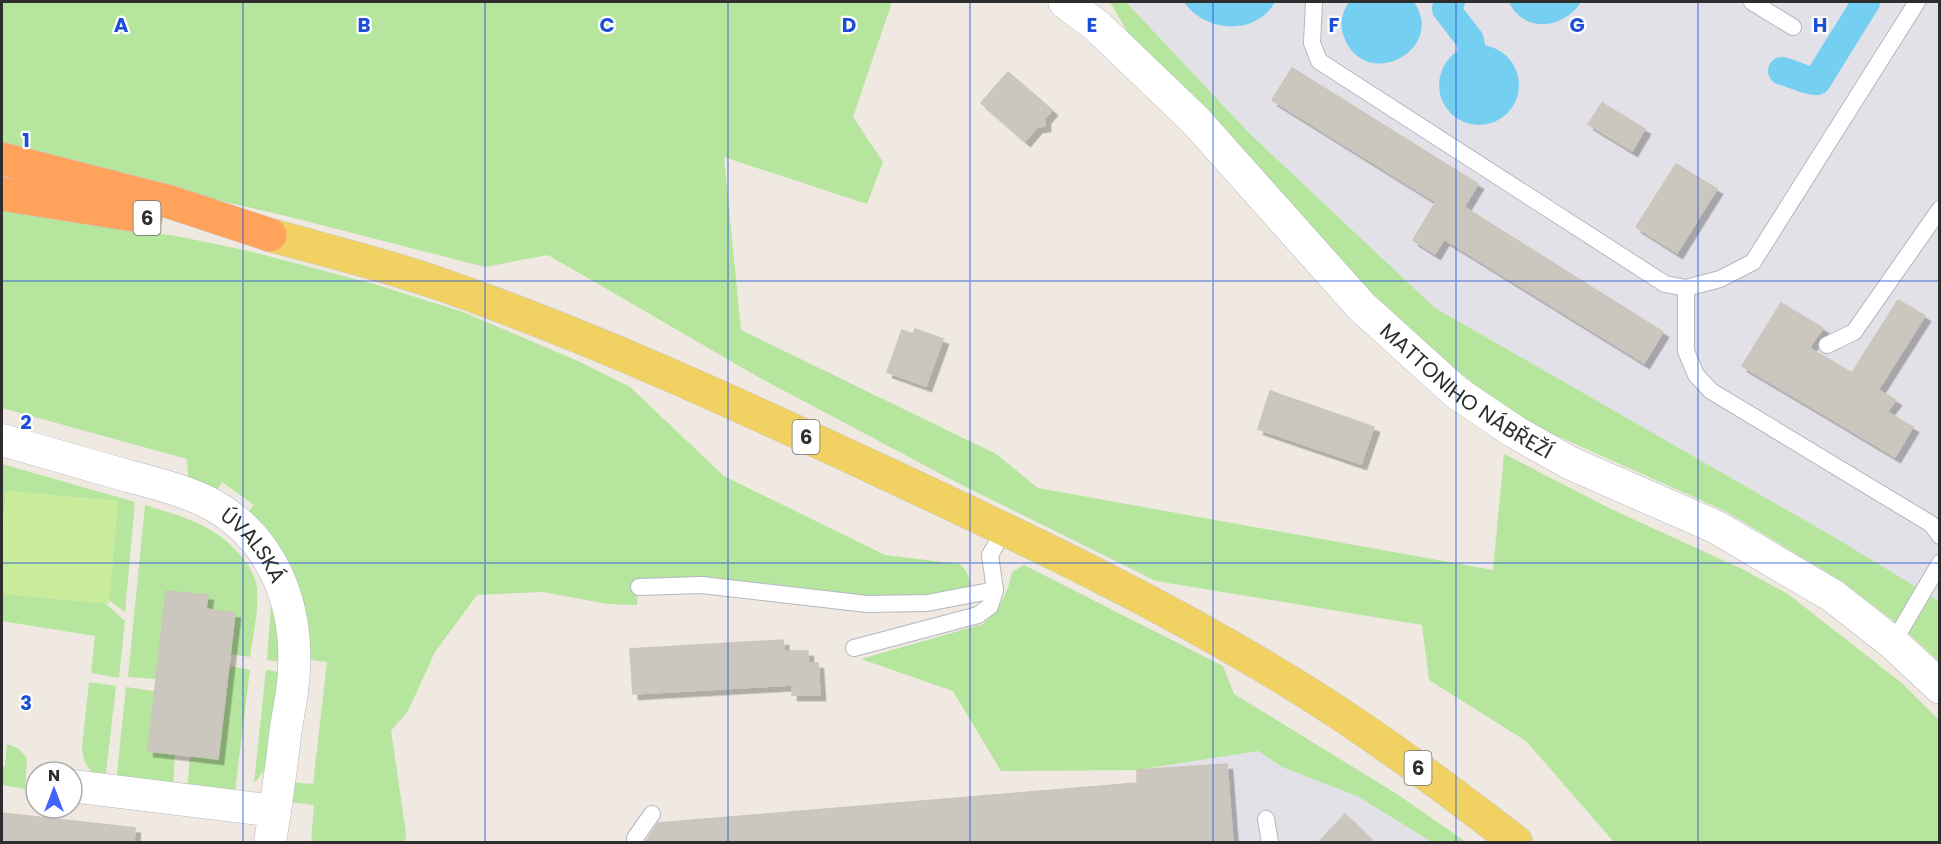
<svg xmlns="http://www.w3.org/2000/svg" width="1941" height="844" viewBox="0 0 1941 844" font-family="Poppins,sans-serif">
<style>
.industrial{fill:#e3e1e8}
.green{fill:#b6e59e}
.pitch{fill:#c9ec9a}
.water{fill:#75cff0}
.lines{fill:none;stroke-linecap:round;stroke-linejoin:round}
.canal{stroke:#75cff0;stroke-width:28}
.building{fill:#cbc7bf;stroke:#cbc5ba;stroke-width:1.5;filter:url(#shadow)}
.lane-casing{stroke:#b4b7c1;stroke-width:18}
.street-casing{stroke:#b4b7c1;stroke-width:33}
.secondary-casing{stroke:#b4b7c1;stroke-width:34}
.primary-casing{stroke:#c9c9c9;stroke-width:34}
.highway-casing{stroke:#c9c9c9;stroke-width:34}
.lane{stroke:#fff;stroke-width:16}
.street{stroke:#fff;stroke-width:32}
.secondary{stroke:#fff;stroke-width:33}
.primary{stroke:#f2d163;stroke-width:33}
.highway{stroke:#ffa35c;stroke-width:33}
.grid{fill:none;stroke:#1d4ed8;stroke-width:1.5;stroke-opacity:0.55}
.labels{text-anchor:middle;dominant-baseline:central;stroke-width:4.5;stroke-linejoin:round;paint-order:stroke}
.shield{fill:#fff;stroke:#6d6d6d;stroke-width:1.5}
.shield-label{font-size:20px;font-weight:bold;fill:#2e2e2e}
.street-label{font-size:21px;fill:#2e2e2e;stroke:#fff}
.grid-label{font-size:20px;text-anchor:middle;font-weight:bold;fill:#1d4ed8;stroke:#fff;stroke-width:4.5;stroke-linejoin:round;paint-order:stroke}
</style>
<defs>
<filter id="shadow"><feDropShadow dx="5.5" dy="5.5" stdDeviation="0" flood-color="#0004"/></filter>
</defs>
<rect width="100%" height="100%" fill="#efe9e1"/>
<g class="industrial">
<path d="M1126,2H1939V601L1834,537L1435,308L1249,133Z"/>
<path d="M1258,751L1282,767L1352,793L1432,842H651L654,823L746,817L1137,783V770Z"/>
</g>
<g class="green">
<path d="M2,2H892L853,117L883,162L867,204L724,157L741,330L996,454L1038,488L1493,570L1504,454L1611,509L1742,569L1788,594L1903,684L1939,720V842H1614L1526,741L1429,680L1422,625L1156,581L956,482L760,378L548,255L485,267L286,216L2,150Z"/>
<path d="M1110,2H1126L1249,133L1435,308L1834,537L1939,601V662L1904,629L1843,582L1725,511L1517,418L1425,345L1337,260L1132,40Z"/>
<path d="M2,208L181,237L249,251L374,284L463,312L580,362L630,387L724,476L885,555L960,564C967,571 970,577 970,587L907,600L776,588L743,581L704,578L638,579L637,605L607,604L543,592L477,595L435,652L408,711L391,731L406,833L405,842H311L314,805L287,802L289,782L313,784L327,662L304,659C306,645 309,630 306,617C301,579 269,543 248,512L254,505L222,482L216,492L188,477L187,459L2,408Z"/>
<path d="M2,464L135,502L125,612L109,600L118,501L6,491L2,533Z"/>
<path d="M145,505C183,517 214,524 241,556C248,565 256,576 257,588C259,611 253,635 250,657L230,654L235,613L206,609L208,595L167,591L156,679L128,677Z"/>
<path d="M1024,565L1223,666L1234,694L1397,794L1466,842H1432L1357,796L1282,767L1258,751L1137,770L1001,771L953,691L861,659L983,624L998,609L1008,588L1012,572Z"/>
<path d="M272,592L281,662L267,660Z"/>
<path d="M2,594L105,603L125,621L119,678L91,673L95,636L2,621Z"/>
<path d="M229,666L250,670L235,792L187,791L190,756L218,759Z"/>
<path d="M266,670L278,672L269,757L265,770L254,783Z"/>
<path d="M89,682L116,686L105,781C90,773 83,764 82,747Z"/>
<path d="M126,687L154,691L149,751L175,754L173,790L116,783Z"/>
<path d="M7,744L18,748L27,758L25,789L2,785V766H5Z"/>
</g>
<path class="pitch" d="M6,491L118,501L109,604L2,594V536Z"/>
<g class="water">
<path d="M1184,2H1275C1256,37 1204,32 1184,2Z"/>
<path d="M1349,2H1414C1447,50 1365,93 1344,37C1339,25 1342,12 1349,2Z"/>
<path d="M1509,2H1581C1564,29 1524,34 1509,2Z"/>
<circle cx="1479" cy="85" r="40"/>
</g>
<g class="lines">
<g class="canal">
<path d="M1451,2L1446,9L1470,40L1478,85"/>
<path d="M1782,71C1792,73 1808,82 1817,81L1866,2"/>
</g>
</g>
<g class="building">
<path d="M1292,68L1478,184L1464,207L1663,332L1644,363L1444,239L1435,254L1413,240L1436,202L1272,100Z"/>
<path d="M1008,72L1052,110L1045,118V126L1037,127L1025,141L981,103Z"/>
<path d="M1602,103L1645,129L1632,151L1588,124Z"/>
<path d="M1676,164L1717,189L1677,253L1636,227Z"/>
<path d="M1898,300L1925,316L1878,390L1896,400L1887,412L1913,427L1895,457L1742,366L1781,303L1823,328L1809,348L1852,373Z"/>
<path d="M915,329L943,339L926,386L887,372L902,330L913,334Z"/>
<path d="M1270,391L1374,427L1361,464L1258,429Z"/>
<path d="M166,591L208,595L206,609L235,613L218,759L148,751Z"/>
<path d="M783,640L784,651H808V663H818L820,695H792V685L633,694L630,649Z"/>
<path d="M1227,764L1233,843H645L658,823L1137,783V770Z"/>
<path d="M2,813L135,828L134,843H2Z"/>
<path d="M1345,814L1374,843H1318Z"/>
</g>
<g class="lines">
<defs>
<g id="lane">
<path d="M1314,2L1312,43L1319,61L1665,284L1686,288L1720,279L1753,262L1917,2"/>
<path d="M1752,2L1793,27"/>
<path d="M1686,288V351L1696,375L1711,391L1931,524L1940,536"/>
<path d="M1827,345L1854,332L1940,209"/>
<path d="M639,587L702,585L867,604L927,603L995,590"/>
<path d="M1893,643L1940,563"/>
<path d="M854,648L978,615L990,606L995,590L990,555L1005,529"/>
<path d="M1266,819L1270,842"/>
<path d="M635,842V838L652,814"/>
</g>
<g id="street">
<path id="s1" d="M2,440C44,452 86,464 128,476C155,483 194,493 218,508C273,542 297,604 294,667C294,690 288,712 285,735C281,771 276,807 270,842"/>
<path d="M72,786L275,811"/>
</g>
<g id="secondary">
<path id="s2" d="M1065,2L1097,26L1196,121L1361,306L1457,393L1515,432L1570,463L1716,527L1833,596L1893,643L1940,687"/>
</g>
<path id="primary" d="M270,235C324,250 378,263 431,281C586,334 735,403 883,472C1031,541 1179,611 1317,699C1386,743 1451,792 1516,842"/>
<g id="highway">
<path d="M2,159L170,202L270,235"/>
<path d="M2,194L146,217"/>
</g>
</defs>
<use href="#lane" class="lane-casing"/>
<use href="#street" class="street-casing"/>
<use href="#secondary" class="secondary-casing"/>
<use href="#primary" class="primary-casing"/>
<use href="#highway" class="highway-casing"/>
<use href="#lane" class="lane"/>
<use href="#street" class="street"/>
<use href="#secondary" class="secondary"/>
<use href="#primary" class="primary"/>
<use href="#highway" class="highway"/>
</g>
<path class="grid" d="M243,2V842M485,2V842M728,2V842M970,2V842M1213,2V842M1456,2V842M1698,2V842M2,281H1940M2,563H1940"/>
<g class="labels">
<g class="shield">
<rect x="133.5" y="201" width="27" height="34" rx="4.5"/>
<rect x="792.5" y="420" width="27" height="34" rx="4.5"/>
<rect x="1404.5" y="751" width="27" height="34" rx="4.5"/>
</g>
<g class="shield-label">
<text x="147" y="218">6</text>
<text x="806" y="437">6</text>
<text x="1418" y="768">6</text>
</g>
<g class="street-label">
<text stroke="none"><textPath href="#s2" startOffset="561">MATTONIHO NÁBŘEŽÍ</textPath></text>
<text stroke="none"><textPath href="#s1" startOffset="279">ÚVALSKÁ</textPath></text>
</g>
</g>
<g class="grid-label">
<text x="121" y="32">A</text>
<text x="364" y="32">B</text>
<text x="607" y="32">C</text>
<text x="849" y="32">D</text>
<text x="1092" y="32">E</text>
<text x="1334" y="32">F</text>
<text x="1577" y="32">G</text>
<text x="1820" y="32">H</text>
<text x="26" y="147">1</text>
<text x="26" y="429">2</text>
<text x="26" y="710">3</text>
</g>
<rect width="1941" height="844" fill="none" stroke="#2e2e2e" stroke-width="6"/>
<g transform="translate(54 790)"><circle r="28" fill="#ffffff" stroke="#ababab" stroke-width="1.5"/>
<path d="M0-4.5L10 22L0 15L-10 22Z" fill="#4264fb"/>
<text y="-9" font-size="16" font-weight="bold" text-anchor="middle" fill="#2e2e2e">N</text>
</g>
</svg>
